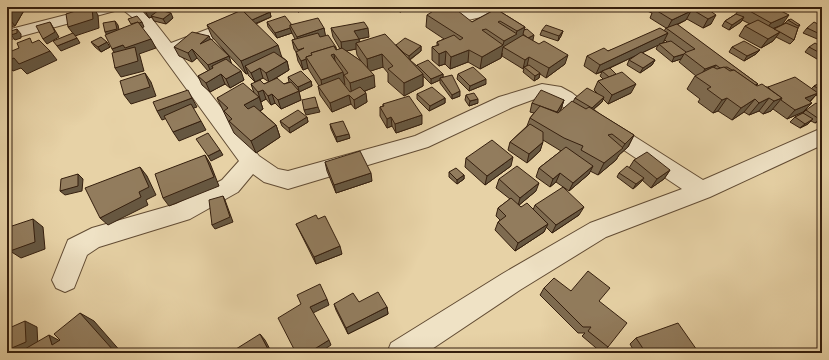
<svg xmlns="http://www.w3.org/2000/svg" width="829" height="360" viewBox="0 0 829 360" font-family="'IM FELL Great Primer',serif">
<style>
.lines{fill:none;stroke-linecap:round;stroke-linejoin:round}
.minor-casing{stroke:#624c34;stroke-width:2}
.minor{fill:#efe2c5;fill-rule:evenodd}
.wall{fill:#7e6b50;stroke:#351f0e;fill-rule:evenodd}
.shaded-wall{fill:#665741;stroke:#351f0e}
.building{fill:#927c5d;stroke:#351f0e}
</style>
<rect width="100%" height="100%" fill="#e7d2a6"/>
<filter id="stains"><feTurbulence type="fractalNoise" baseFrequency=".005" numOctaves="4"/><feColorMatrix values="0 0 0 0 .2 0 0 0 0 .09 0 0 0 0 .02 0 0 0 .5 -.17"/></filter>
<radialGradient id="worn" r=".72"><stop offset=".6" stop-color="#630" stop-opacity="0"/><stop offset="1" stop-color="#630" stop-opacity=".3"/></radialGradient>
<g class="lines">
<defs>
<g id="minor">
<path d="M97,7H139L149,15L171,43L224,23L243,7H261L236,29L184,50L177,51L259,156L278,169L288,171L415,136L499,97L542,84L561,87L572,93L599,114L703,180L822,128V145L710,197L606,237L520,290L426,353H387L391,343L502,274L590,223L682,189L585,124L558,103L549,98L543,96L513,107L428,147L288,189L264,182L253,174L238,192L190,219L99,247L87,255L74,288L65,292L56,288L52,280L68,240L92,228L176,204L222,180L239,161L137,21L122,9L7,40V30Z"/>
<path d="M479,7H503L501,10C485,16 460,25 443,20L441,17L443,14Z"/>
</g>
</defs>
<use href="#minor" class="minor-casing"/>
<use href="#minor" class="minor"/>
</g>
<g class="wall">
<path d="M7,7H26L15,26L7,27Z"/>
<path d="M139,7H162L164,10L161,11L173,18L166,24L154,21L152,17L149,18Z"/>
<path d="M293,7H312L298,12Z"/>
<path d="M393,7H413L400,12Z"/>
<path d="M631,7H648L638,11Z"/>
<path d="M649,7H712L714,8L711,12V24L703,28L687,19L686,20L677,25L758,84L756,86L767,87H768L811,89L814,86L822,82V99L816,95L810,102L812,103L803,112L787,119L773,109L771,111L763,114L759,111L749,115L744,112L732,120L718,111L713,113L698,102L700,99L687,89L695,76H696L679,62L681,59L672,62L656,49L658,45L642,53L655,60L652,65L640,73L627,65L629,60L639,54L608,69L631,93L608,104L603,99L602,102L593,110L634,135L628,147L619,155L616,160L598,175L590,171L589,174L569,191L556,182L550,187L536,177L539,168L561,151L543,140L540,151L527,163L508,150L510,142L527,126L530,118L534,113L530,112L532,103L564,100L561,109L559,112L573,102L575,98L598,94L594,90L598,81L603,79L600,76L602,72L596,74L584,66L587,56L608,51L664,31L666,28L650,18L652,13L647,11ZM665,40L667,42L663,43Z"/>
<path d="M740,7H773L782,25L773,28L774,29L785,23L788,20L800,25L798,28L794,40L790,44L776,37L773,41L761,48L739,36L745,26L750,24L742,20L741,22L729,30L722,26L725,21L736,14Z"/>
<path d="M496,9L525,27L524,30L533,40H532L565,64L546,78L540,74L539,78L534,81L523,72L524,69H523L502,56V53L501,58L480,69L468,62L450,69L445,64L439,66L432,60V47L437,46V42L444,39L426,27L427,15L472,22Z"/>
<path d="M243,11L270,12L271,17L256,24L282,57L287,61L289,70L273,80L284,84L289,82L288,77L311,81L312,86L299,92L301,100L281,109L275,103L271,105L266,99L261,102L260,100L263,109L260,111L276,125L280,137L256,153L234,133L217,98L254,93L251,84H264L269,82L263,78L255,82L248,75V73L246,74L212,37L207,25Z"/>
<path d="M267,22L324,28L325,36L337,50L340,49L333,37L331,28L369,37L359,39V42L396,45L421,46V51L410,60L417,66V65L443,74V77L460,96L452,99L440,83V80L431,84L423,76V86L404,96L388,82V73L383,67L370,71L375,87L365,91L367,102L355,109L351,104L332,112L320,95L318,86H319L309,70L308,68L303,70L298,61L296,52L294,49L292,40L295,39L292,33L277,38L268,27ZM356,49L357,55L361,61L346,51Z"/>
<path d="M822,26V41L803,33L807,28Z"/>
<path d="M542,30L563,31L561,36L558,41L540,35Z"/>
<path d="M209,36L210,39L229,56L231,63L244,80L230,88L225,84L210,92L202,85L198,76L208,71L197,58L192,62L179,56L174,47Z"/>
<path d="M91,42L110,47L101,52L95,47Z"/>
<path d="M732,47L760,50L756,54L744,61L729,52Z"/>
<path d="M809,47H822V62L805,52Z"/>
<path d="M458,74L486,84L469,91L457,79Z"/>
<path d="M417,94L445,98V103L429,111L417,99Z"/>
<path d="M466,95L478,103L469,106L465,100Z"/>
<path d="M383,104L422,124L396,133L392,126L387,128L380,116V107L383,106Z"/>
<path d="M822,107V119L815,123L811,121L808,124L800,128L790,122L795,117L803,113L806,110Z"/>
<path d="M307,117L308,122L290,133L282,126L280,121Z"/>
<path d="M330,124L350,138L337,142L331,129Z"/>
<path d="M466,158L511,166L485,185L465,167Z"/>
<path d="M634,160L670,170L664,179L651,188L642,180L641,182L633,189L617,177L619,173L629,168Z"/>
<path d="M325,162L372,181L336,193L327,171Z"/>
<path d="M449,172L464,175V179L457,184L449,177Z"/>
<path d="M499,179L536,191L519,205L521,207L533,210L535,205L579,215L552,233L546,227L544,232L515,251L495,230L498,222L500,220L496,216L498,208L510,199L496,188Z"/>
<path d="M296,224L342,254L316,264Z"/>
<path d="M544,288L571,291L599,301L608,347L602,353L582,336L585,333H578L540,295Z"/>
<path d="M359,302L387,307L388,314L348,334L336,310L334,304Z"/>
<path d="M636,338L699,353H635L630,344Z"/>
</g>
<g class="shaded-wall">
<path d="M9,7H26L15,26L7,16V10Z"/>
<path d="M92,7H93L98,15L99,28L75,36L68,27Z"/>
<path d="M148,7H162L164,10L158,12L151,16L152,17L149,18L144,9Z"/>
<path d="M297,7H312L298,12Z"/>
<path d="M400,7H413L400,12Z"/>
<path d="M640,7H648L638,11Z"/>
<path d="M691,11L686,20L667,29L672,20Z"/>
<path d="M270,12L271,17L254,24L252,20Z"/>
<path d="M171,13L173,18L166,24L163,19Z"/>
<path d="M716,15L711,24L703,28L708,19Z"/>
<path d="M789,15L782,25L764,32L771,23Z"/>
<path d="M744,17L741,22L729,30L732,25Z"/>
<path d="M115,21L118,25L120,34L108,37L105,32Z"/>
<path d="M50,22L59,37L47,44L43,39Z"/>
<path d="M142,22L144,27L135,30L132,26Z"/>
<path d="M525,27L522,40L503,47L501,58L480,69L482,57L503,45L504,41L516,34L517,31Z"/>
<path d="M290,28L292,33L277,38L275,33Z"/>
<path d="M324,28L326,38L299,47L297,37Z"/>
<path d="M368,28L369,37L359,39L360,48L356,43V49L342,52L341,42L354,31Z"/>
<path d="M17,29L21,34V38L15,40L11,35Z"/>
<path d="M563,31L561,36L558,41L559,36Z"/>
<path d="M780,32L773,41L761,48L768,39Z"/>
<path d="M668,33L663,43L596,74L600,65Z"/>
<path d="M534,35L533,40L527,42L528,38Z"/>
<path d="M209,36L213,45L200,44Z"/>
<path d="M77,38L80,43L61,51L57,46Z"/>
<path d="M151,39L156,48L139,54L140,56L144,71L121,77L115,68L118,58L112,49L123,45Z"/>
<path d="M107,42L110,47L101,52L98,47Z"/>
<path d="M278,45L282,58L245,66L248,73L246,74L241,61Z"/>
<path d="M421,46V51L409,60V56Z"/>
<path d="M336,47L338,56L334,54L336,67L312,55Z"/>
<path d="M192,49L197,58L192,62L188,53Z"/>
<path d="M469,50L468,62L450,69L451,57Z"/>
<path d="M760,50L756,54L744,61L747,56Z"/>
<path d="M50,51L57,60L27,74L21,68L13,71L7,64V61L14,58Z"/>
<path d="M446,51L445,64L439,66V54Z"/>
<path d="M382,54L383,67L368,72L367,59Z"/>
<path d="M684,54L681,59L672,62L674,57Z"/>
<path d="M568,55L565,64L546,78L549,68Z"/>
<path d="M229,56L232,65L213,68L212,66L215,73L212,75L208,65Z"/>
<path d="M529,57L527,66L524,67L523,69L525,60Z"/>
<path d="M306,59L308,68L303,70L301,61Z"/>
<path d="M655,60L652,65L640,73L643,68Z"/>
<path d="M287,61L289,70L269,82L266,73Z"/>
<path d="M716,65L710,74L699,78L705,69Z"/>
<path d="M260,68L263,78L255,82L251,73Z"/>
<path d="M241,71L244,80L230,88L226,79Z"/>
<path d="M343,72L345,85L323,93L321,80Z"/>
<path d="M145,73L151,82L156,96L131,104L124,95Z"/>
<path d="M540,73L539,78L534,81L535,76Z"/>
<path d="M221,74L225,84L210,92L206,83Z"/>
<path d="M423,74V86L404,96V83Z"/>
<path d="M443,74V78H440V80L431,84V79Z"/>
<path d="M374,75L375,87L352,96L350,83Z"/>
<path d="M486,79V84L469,91L470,86Z"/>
<path d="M311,81L312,86L299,92L301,100L281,109L278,100L299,91L298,87Z"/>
<path d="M636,84L631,93L608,104L612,95Z"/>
<path d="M263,90L266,99L261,102L258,92Z"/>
<path d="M460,91V96L452,99V95Z"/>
<path d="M366,93L367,102L355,109L354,100Z"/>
<path d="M818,93L809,102L805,98Z"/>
<path d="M272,94L275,103L271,105L268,96Z"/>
<path d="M349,95L351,104L332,112L330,103Z"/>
<path d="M259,97L263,109L249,118L244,105Z"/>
<path d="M604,97L602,102L590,112L592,108Z"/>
<path d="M192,98L197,107L162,120L157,111Z"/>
<path d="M445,98V103L429,111L430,106Z"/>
<path d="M727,98L718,111L713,113L722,100Z"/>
<path d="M769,98L759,111L749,115L759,103Z"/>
<path d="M782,98L771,111L763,114L774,101Z"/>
<path d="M478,99V103L469,106L470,101Z"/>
<path d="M755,99L744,112L732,120L741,108Z"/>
<path d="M564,100L561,109L554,121L557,112Z"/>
<path d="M812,103L803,112L787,119L795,110Z"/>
<path d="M318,107L320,112L306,115L304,110Z"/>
<path d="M422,115V124L396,133L395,124Z"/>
<path d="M307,117L308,122L290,133L289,128Z"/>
<path d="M391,117L392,126L387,128V119Z"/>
<path d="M822,117V119L815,123L819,119Z"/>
<path d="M813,119L808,124L800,128L805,124Z"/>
<path d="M201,121L206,130L179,141L173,132Z"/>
<path d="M276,125L280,137L256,153L251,141Z"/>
<path d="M349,134L350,138L337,142L336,137Z"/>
<path d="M634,135L628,147L619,155L616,160L598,175L604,163L622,148L625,144Z"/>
<path d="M543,142L540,151L527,163L529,154Z"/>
<path d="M220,150L223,155L211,161L208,156Z"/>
<path d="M205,155L210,163L219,186L169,206L163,198Z"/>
<path d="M513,157L511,166L485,185L487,176Z"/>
<path d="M593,166L589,174L569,191L573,183Z"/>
<path d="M140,167L147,176L156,195L146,200L148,205L108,225L100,218L139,192Z"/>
<path d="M670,170L664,179L651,188L657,179Z"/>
<path d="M371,173L372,181L336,193L334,185Z"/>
<path d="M560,173L556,182L550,187L553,179Z"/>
<path d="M78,174L83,179L82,191L65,195L60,191Z"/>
<path d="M464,175V179L457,184V180Z"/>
<path d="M644,178L641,182L633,189L636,184Z"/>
<path d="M539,183L536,191L518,206L520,198Z"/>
<path d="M223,196L225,200L233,222L215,229L212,225Z"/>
<path d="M584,207L579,215L552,233L556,225Z"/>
<path d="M33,219L43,227L45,249L21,258L10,251Z"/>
<path d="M548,224L544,232L515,251L518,243Z"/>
<path d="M340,246L342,254L316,264L314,257Z"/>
<path d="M327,299L329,305L313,313L310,307Z"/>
<path d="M387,307L388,314L348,334L346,328Z"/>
<path d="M80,313L94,321L122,353H109Z"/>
<path d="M25,321L37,327L38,347L25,353H7V350Z"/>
<path d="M260,334L265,340L272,353H270Z"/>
<path d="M49,335L64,343L52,345Z"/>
<path d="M329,340L331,345L319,353H308Z"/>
</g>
<g class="building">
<path d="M88,7H92L93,19L68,27L66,14Z"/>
<path d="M252,7H263L270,12L252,20L243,11Z"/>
<path d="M445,7H453L472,22L496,9L525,27L517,31L500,21L498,22L517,34L504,41L486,29L482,30L503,45L482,57L469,50L451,57L446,51L439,54L432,47L439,45L437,42L454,35L460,40L463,38L427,15L438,8Z"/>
<path d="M659,7H684L691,11L672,20L654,9Z"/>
<path d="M688,7H712L714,8L709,10L716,15L708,19Z"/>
<path d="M745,7H773L789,15L771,23L746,9H748Z"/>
<path d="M159,10L171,13L163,19L151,16Z"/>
<path d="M242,10L278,45L241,61L207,25Z"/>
<path d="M736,14L744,17L732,25L725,21Z"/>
<path d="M137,16L142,22L139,23L138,22L131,24L128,19Z"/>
<path d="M285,16L292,25H290V28L275,33L267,22Z"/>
<path d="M318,18L324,28L297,37L290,25Z"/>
<path d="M791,19L800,25L798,26L788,20Z"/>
<path d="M758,20L780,32L768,39L745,26Z"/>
<path d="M115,21L117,29L105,32L103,23Z"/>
<path d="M50,22L55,32L43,39L36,26Z"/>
<path d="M138,22L151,39L125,48L123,45L112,49L105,35Z"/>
<path d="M364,22L368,28L354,31L359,39L341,42L331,28Z"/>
<path d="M814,22L822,26V35L807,28Z"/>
<path d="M786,23L798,28L794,40L780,32L774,29Z"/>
<path d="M677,24L758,84L755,85L734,70H732L727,67L720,68L716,65L705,69L684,53L695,49L666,28Z"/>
<path d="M546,25L563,31L559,36L542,30Z"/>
<path d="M660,28L668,33L600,65L587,56L604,48L608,51Z"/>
<path d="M17,29V33L11,35V31Z"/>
<path d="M527,29L534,35L528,38L523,34L524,30Z"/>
<path d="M192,32L209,36L200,44L211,39L229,56L208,65L192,49L188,53L174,47Z"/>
<path d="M73,33L77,38L57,46L53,41Z"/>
<path d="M318,33L320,37L328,35L336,47L334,48V46L311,53L312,55L306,57V59L301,61L296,52L304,48L298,50L292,40Z"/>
<path d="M385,34L423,74L404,83L388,69L393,66L382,54L367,59L356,43Z"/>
<path d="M523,35L539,44L544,41L568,55L549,68L529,57L525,60L503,47Z"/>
<path d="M101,37L107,42L98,47L91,42Z"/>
<path d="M30,38L32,43L39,40L50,51L19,64L14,58L7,61V53L19,48L17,43Z"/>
<path d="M405,38L421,46L409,56L404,53L396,45Z"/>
<path d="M671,41L686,52L684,54L674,57L659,44Z"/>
<path d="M744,41L760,50L747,56L732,47Z"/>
<path d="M815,43L822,47V54L809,47Z"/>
<path d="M334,46L336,50L342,48L361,61L374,75L350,83L344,75L348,73L334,54L331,55L343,72L321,80L306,57L312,55L311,53Z"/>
<path d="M135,47L138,61L115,68L112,53Z"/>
<path d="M274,52L287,61L266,73L260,68L251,73L245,66Z"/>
<path d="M641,52L655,60L643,68L629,60Z"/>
<path d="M226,59L241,71L226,79L221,74L206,83L198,76L213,68L212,66Z"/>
<path d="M428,60L443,74L431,79L417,65Z"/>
<path d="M529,65L540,73L535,76L524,67Z"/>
<path d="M473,67L486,79L470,86L458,74Z"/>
<path d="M713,67L717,69L724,67L730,71L734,70L757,86L762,84L782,98L774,101L769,98L759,103L755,99L741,108L727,98L722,100L707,89L711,87L695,76Z"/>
<path d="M610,68L616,74L609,77L602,71Z"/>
<path d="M301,71L311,81L298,87L288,77Z"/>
<path d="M622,72L636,84L612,95L598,81Z"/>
<path d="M145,73L150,87L124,95L120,81Z"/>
<path d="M452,75L460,91L452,95L440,78Z"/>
<path d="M795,77L818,93L805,98L812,103L795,110L781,100L782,98L771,90L768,87Z"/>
<path d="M277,78L284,84L291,82L299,91L278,100L272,94L268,96L263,90L258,92L251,84L260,80L264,84Z"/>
<path d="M339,78L350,92L360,87L366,93L354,100L349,95L330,103L318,86Z"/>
<path d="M822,82V91L814,86Z"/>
<path d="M243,83L259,97L244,105L248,109L254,106L276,125L251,141L229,121L232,119L224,111L228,108L217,98Z"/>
<path d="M432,87L445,98L430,106L417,94Z"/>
<path d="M587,88L604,97L592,108L575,98Z"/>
<path d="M188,90L192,98L157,111L153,102Z"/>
<path d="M541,90L564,100L557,112L532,103Z"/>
<path d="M474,93L478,99L470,101L466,95Z"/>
<path d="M409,96L422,115L395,124L391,117L387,119L380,107L384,106L383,104Z"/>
<path d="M315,97L318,107L304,110L302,100Z"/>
<path d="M572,101L586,109L589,107L634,135L625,144L612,134L608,135L623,148L604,163L581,150L583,146L564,138L530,118L540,106L558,113Z"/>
<path d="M816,103L822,107V117L819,119L806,110Z"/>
<path d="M191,104L201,121L173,132L164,116Z"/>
<path d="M298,110L307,117L289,128L280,121Z"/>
<path d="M803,113L813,119L805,124L795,117Z"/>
<path d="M343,121L349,134L336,137L330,124Z"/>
<path d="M530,124L543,132V142L529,154L510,142Z"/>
<path d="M208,133L220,150L208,156L196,139Z"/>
<path d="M492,140L513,157L487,176L466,158Z"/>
<path d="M566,147L593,166L573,183L560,173L553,179L539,168Z"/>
<path d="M360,151L371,173L334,185L325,162Z"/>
<path d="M647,152L670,170L657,179L634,160Z"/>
<path d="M205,155L214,177L163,198L155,174Z"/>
<path d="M517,166L539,183L520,198L499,179Z"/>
<path d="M627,166L644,178L636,184L619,173Z"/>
<path d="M140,167L149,187L139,192L141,197L100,218L85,188Z"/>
<path d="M456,168L464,175L457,180L449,172Z"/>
<path d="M78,174V186L60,191L61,179Z"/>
<path d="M563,187L584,207L556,225L535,205Z"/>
<path d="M223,196L230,217L212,225L209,200Z"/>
<path d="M511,198L521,207L527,203L548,224L518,243L498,222L506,216L498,208Z"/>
<path d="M316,215L318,219L325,216L340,246L314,257L296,224Z"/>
<path d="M33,219L35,242L10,251L9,227Z"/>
<path d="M588,271L610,288L599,301L627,323L608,347L588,331L591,327H583L544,288L554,278L571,291Z"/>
<path d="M320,284L327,299L310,307L329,340L308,353H296L278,318L301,304L297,295Z"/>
<path d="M378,292L387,307L346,328L334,304L353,293L359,302Z"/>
<path d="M80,313L113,350L109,353H18L49,335L52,345L60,340L54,334Z"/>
<path d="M25,321L26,342L7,350V329Z"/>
<path d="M678,323L699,353H646L636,338Z"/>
<path d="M260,334L270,353H238L236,349Z"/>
</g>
<rect width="829" height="360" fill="none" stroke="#e7d2a6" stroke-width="24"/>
<rect x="8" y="8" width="813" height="344" fill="none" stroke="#351f0e" stroke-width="2"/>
<rect x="12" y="12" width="805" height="336" fill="none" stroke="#351f0e"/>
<rect width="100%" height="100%" filter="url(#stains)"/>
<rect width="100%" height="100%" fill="url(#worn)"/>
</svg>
